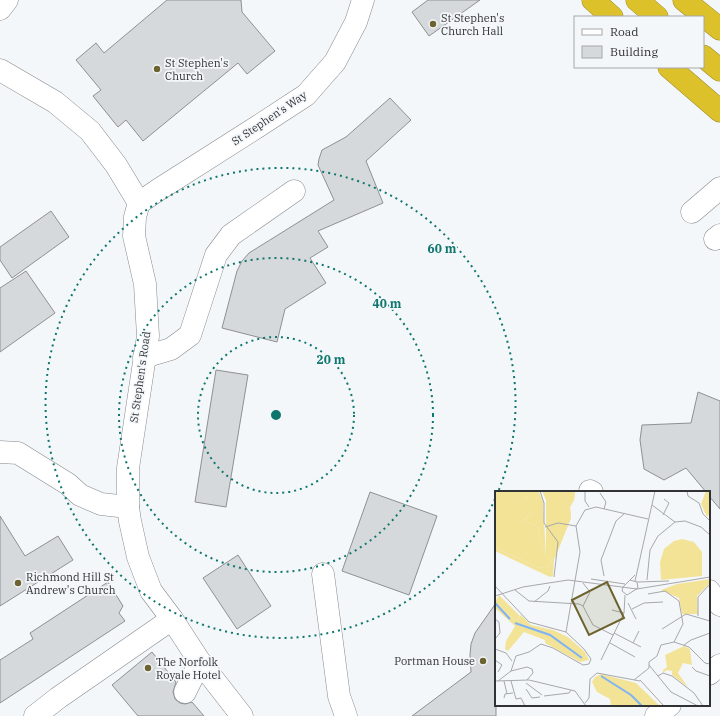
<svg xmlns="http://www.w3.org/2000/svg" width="720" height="716" viewBox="0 0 720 716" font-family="'IBM Plex Serif',serif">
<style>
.building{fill:#d6d9dc;stroke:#8e9094}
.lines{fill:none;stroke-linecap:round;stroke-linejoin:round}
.minor-casing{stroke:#86898c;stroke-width:23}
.highway-casing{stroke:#a08f2e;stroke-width:23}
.minor{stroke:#fff;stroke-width:22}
.highway{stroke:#dcc12b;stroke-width:22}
.ring{fill:none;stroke:#0f766e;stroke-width:2;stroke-dasharray:2 4}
.poi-dot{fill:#6d6330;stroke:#f4f7fa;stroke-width:1.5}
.labels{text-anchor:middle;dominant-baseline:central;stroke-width:3.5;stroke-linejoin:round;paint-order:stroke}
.poi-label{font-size:11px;fill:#313233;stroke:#f4f7fa;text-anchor:start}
.street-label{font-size:11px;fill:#313233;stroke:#f4f7fa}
.inset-river{fill:none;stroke:#7fb3f6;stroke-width:2}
.inset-road{fill:none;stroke:#a6a8aa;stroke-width:1}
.view{fill:#6d6330;fill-opacity:0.15;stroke:#6d6330;stroke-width:2}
.inset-edge{fill:none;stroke:#313233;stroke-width:2}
.centre{fill:#0f766e;stroke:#f4f7fa;stroke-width:2}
.ring-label{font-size:12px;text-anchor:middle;font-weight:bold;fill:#0f766e;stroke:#f4f7fa;stroke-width:3.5;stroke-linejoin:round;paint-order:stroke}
</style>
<rect width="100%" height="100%" fill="#f4f7fa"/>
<g class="building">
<path d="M167,0H241L242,12L275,51L247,74L238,63L143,141L126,120L118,127L93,96L101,90L76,60L96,43L104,53Z"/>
<path d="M428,0H480L429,36L412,12Z"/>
<path d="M390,98L411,120L366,161L383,203L318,231L328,247L310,258L326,283L285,309L277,342L222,328L237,271L242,261L249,253L334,200L318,165L319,159L322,150L346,137Z"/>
<path d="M51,211L69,237L12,278L0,260V247Z"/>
<path d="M26,271L55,313L0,352V288Z"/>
<path d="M216,370L248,375L226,507L195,502Z"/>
<path d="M698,392L720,401V509L709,496V492H706L686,468L664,480L644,469L640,440L642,425L691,423Z"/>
<path d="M370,492L437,516L409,595L342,571Z"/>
<path d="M0,516L25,556L58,536L73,560L0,606Z"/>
<path d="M238,555L271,606L237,629L203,578Z"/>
<path d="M108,582L123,606L119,613L125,621L0,703V660L33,639L30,633Z"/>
<path d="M496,603V716H412L471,672L470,655L471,644L475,633Z"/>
<path d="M152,652L176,682L173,692L175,699L180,703L185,704L192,702L204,716H138L112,685Z"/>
</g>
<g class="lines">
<defs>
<g id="minor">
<path d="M0,9L7,0"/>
<path d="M0,70L55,102L90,131L116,165L139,203L135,217L134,236L145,284L148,336L128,468V507L130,521L138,557L151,591L172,619L200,662L242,716"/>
<path d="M139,203L158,190L257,127L306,95L335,62L356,22L363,0"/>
<path d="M692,212L720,188"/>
<path d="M715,239L720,235"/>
<path d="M144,357L171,349L190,335L216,255L231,235L294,191"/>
<path d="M0,452L18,453L68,484L80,495L101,504L128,507"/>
<path d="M590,491L592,492"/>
<path d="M323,574L339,696L346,716"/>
<path d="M709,591L720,605"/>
<path d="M709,674L720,665"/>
<path d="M185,692L200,662"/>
<path d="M35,716L58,698L172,619"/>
<path d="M656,716L670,705"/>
</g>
<g id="highway">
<path d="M593,0L612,17"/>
<path d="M637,0L657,17"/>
<path d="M684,0L720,29"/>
<path d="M703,56L720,70"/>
<path d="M669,67L720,111"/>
</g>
</defs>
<use href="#minor" class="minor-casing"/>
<use href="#highway" class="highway-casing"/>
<use href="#minor" class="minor"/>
<use href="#highway" class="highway"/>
</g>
<g class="ring">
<circle cx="276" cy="415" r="78"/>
<circle cx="276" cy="415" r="157"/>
<path d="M495 499A235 235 0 1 1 498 492"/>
</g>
<g class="poi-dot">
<circle cx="433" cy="24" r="4"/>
<circle cx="157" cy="69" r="4"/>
<circle cx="18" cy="583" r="4"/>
<circle cx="483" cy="661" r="4"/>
<circle cx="148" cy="668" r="4"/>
</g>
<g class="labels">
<g class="poi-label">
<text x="441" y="18">St Stephen's<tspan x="441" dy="13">Church Hall</tspan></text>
<text x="165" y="63">St Stephen's<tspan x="165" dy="13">Church</tspan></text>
<text x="26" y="577">Richmond Hill St<tspan x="26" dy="13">Andrew's Church</tspan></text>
<text x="475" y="661" text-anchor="end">Portman House</text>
<text x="156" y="662">The Norfolk<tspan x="156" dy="13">Royale Hotel</tspan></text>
</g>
<g class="street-label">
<text transform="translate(269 118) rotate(-34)">St Stephen's Way</text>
<text transform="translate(140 377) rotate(-82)">St Stephen's Road</text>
</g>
</g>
<g transform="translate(495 491)">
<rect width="215" height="215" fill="#f4f7fa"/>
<path d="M0,0H26L31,4L36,22L28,30L42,35L51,66L55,68L56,75L45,77L0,57ZM4,104L25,125L20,130L0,111Z" fill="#f2e397"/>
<path d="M26,0L44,1L48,10L51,66L59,69L71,23L80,0L79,9L75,16L76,27L59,69L58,85L55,86L0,60V57L45,77L56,75L55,68L51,67L42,35L28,30L36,22L31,11L32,6ZM22,39L29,42L45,62L37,53L30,51L29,55L23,53ZM189,155L195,158L197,174L188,172L183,182L193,196L177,184V180L172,179L168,182V179L172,176L170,164Z" fill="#f2e397"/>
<path d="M47,0H80L79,9L75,16L76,27L59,69L51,66V9ZM211,0H215V22L212,26L206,13ZM187,48L199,51L207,61V85L166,89L165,71L169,58L179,50ZM215,88V92L202,105L203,123H187L184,107L166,99L182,93ZM0,111L20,130L26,124L36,134L58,139L73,146L90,161L94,169L85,171L50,152V149L29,141L13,160L10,158L11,150L20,135L0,117ZM106,183L141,192L165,215H116L115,208L102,201L97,191L100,186Z" fill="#f2e397"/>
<path class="inset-river" d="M0,112L15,128M20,132L55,144L87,167M106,185L136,204L147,215"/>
<path class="inset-road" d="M45,0L49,12V32L63,51L59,86M90,0V10L94,16M192,0L193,5L204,12L208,23L215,30M105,2L111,11L109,18M157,14L180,31M168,24L174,12L169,8M50,36L63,32L81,35M109,85L106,69L121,30L130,22M96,88L130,93M135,89L142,91L143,97L132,104L127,100L128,96L140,84M152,89L155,59L163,45L174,36L180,31L190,30L206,36L215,44M140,90L160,0M142,91L174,90M88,92L95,101L88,115M0,95L34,131L71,141L89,158L96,168L94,173L88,174L58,157L46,153L34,161L21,165L16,180L3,190M20,99L34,110L84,113L88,115L98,134L118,144M153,103L170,100L184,110L188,133L179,151M0,105L28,96L73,89L142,98L215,86M39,111L53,100L55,95M133,112L141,128M137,118L149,112L168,111M117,119L129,122M203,125V106L215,93M0,128L4,131L5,142L0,148M167,138L191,123L215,130M71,141L85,61L81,35L90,19L101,16L153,28M119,142L146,156M179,151L194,156L210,172L215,173M115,152L140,166M138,152L144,140M189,154L196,149L215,142M0,158L11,162L17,170M0,169L7,174L3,181M106,169L129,122L130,104M154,174L176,201L203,215M197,176L201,180L215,185M16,180L32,176L37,178L38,182L32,189M163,185L168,182L177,185L199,202L208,215M139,189L154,177V171L162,165L166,154L179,151M145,189L169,215M0,190L34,189L80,200L91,215M9,190L12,203M16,190L21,208M31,192L47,204M31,198L37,207L45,206M49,205L74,202L76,199M9,207L10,203L18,202M21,208L26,207L30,215M90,212L94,207L95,188L102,182L145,190"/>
<path class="view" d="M112,91L129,127L94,144L77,109Z"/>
<rect width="215" height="215" class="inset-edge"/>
</g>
<circle cx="276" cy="415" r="6" class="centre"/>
<g class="ring-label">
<text x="442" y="253">60 m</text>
<text x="387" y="308">40 m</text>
<text x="331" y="364">20 m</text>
</g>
<rect x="574" y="16" width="130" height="52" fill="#f4f7fa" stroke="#a6a8aa"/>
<rect x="582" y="29" width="20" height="6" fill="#ffffff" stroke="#a6a8aa"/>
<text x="610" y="36" font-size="12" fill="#313233">Road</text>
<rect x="582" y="46" width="20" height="12" fill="#d6d9dc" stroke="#a6a8aa"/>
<text x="610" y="56" font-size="12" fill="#313233">Building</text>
</svg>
